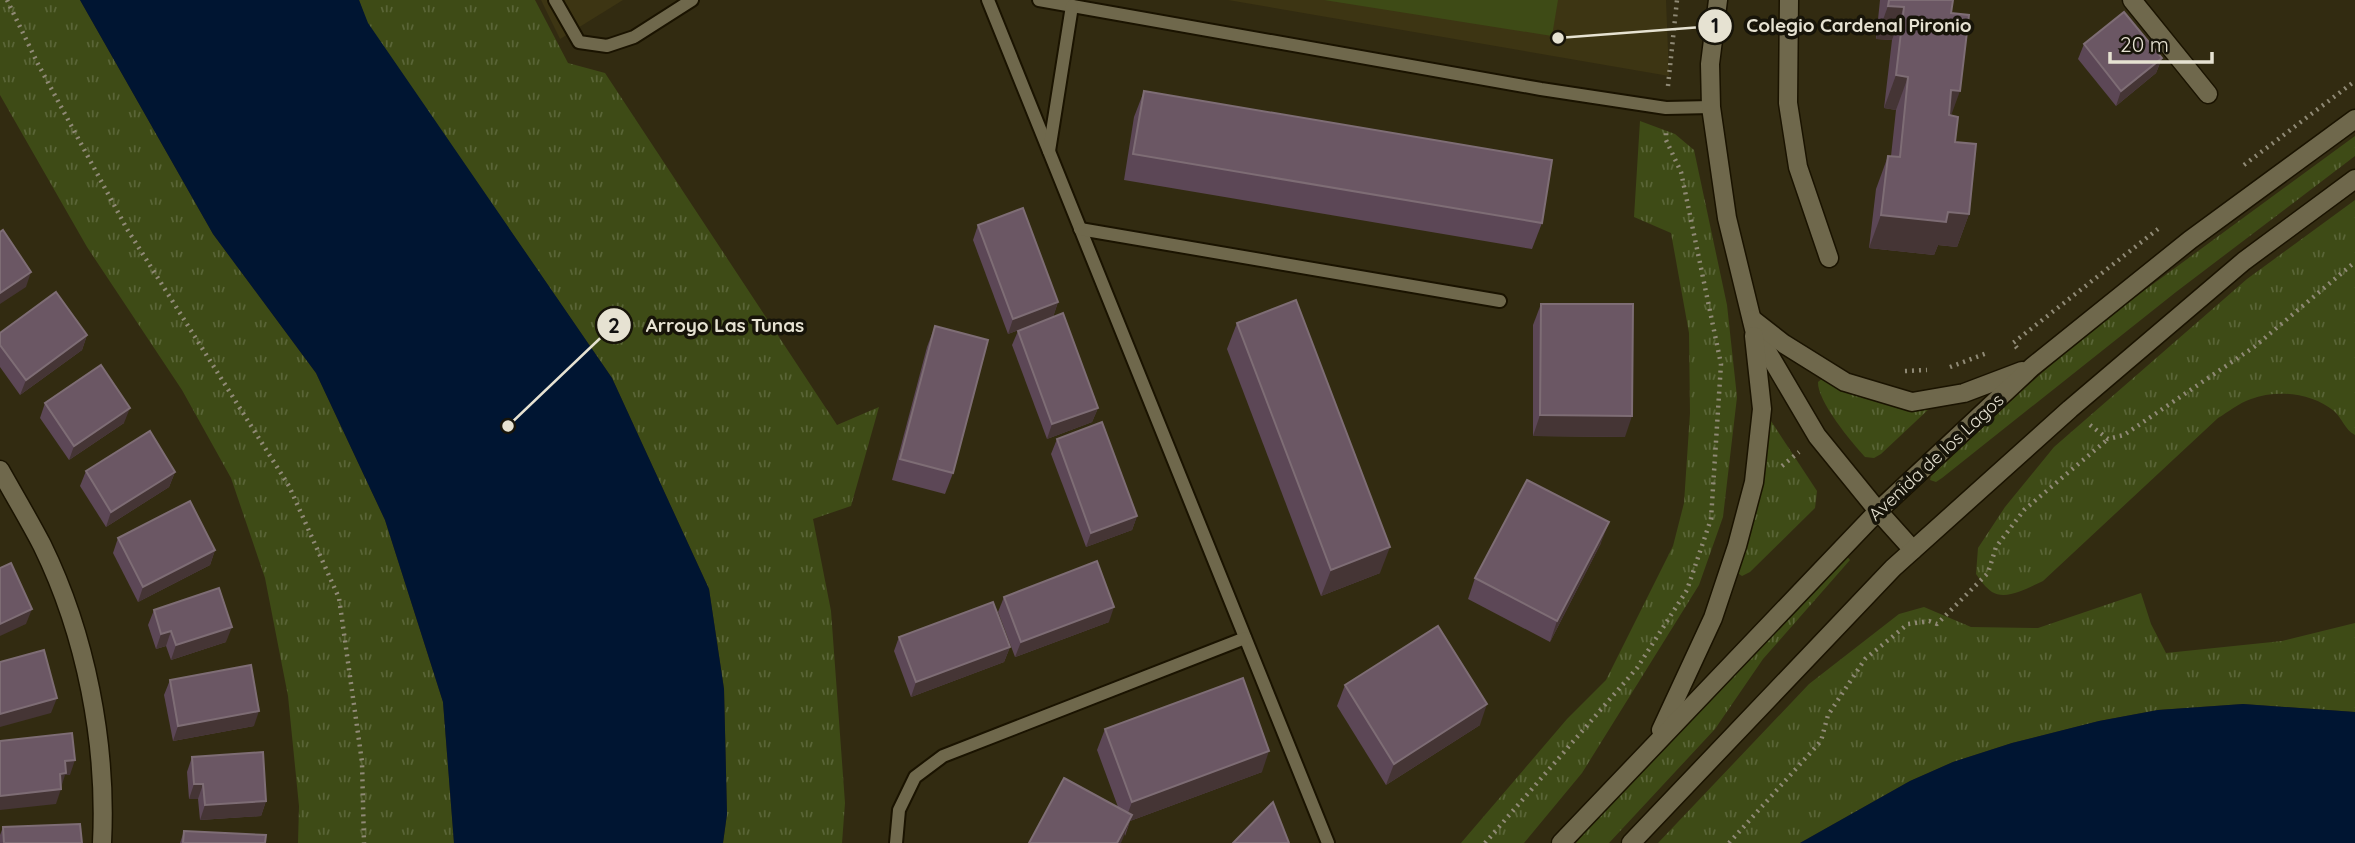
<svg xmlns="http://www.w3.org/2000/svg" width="2355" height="843" viewBox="0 0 2355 843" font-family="Quicksand,sans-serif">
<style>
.built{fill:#3d3513}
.grass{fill:url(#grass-tufts)}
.pitch{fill:#3e4b16}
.water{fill:#001532}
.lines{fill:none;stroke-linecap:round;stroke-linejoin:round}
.lane-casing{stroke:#1a1300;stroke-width:16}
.street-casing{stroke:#1a1300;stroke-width:21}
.secondary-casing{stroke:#1a1300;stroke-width:21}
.path{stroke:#908a76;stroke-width:4.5;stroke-dasharray:2 5;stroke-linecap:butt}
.lane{stroke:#6f684c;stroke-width:12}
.street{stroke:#6f684c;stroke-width:18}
.secondary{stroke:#6f684c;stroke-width:18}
.wall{fill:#5c4756}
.shaded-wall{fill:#453535}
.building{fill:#6b5764;stroke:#7e6d75;stroke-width:2}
.labels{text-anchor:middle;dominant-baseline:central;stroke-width:7;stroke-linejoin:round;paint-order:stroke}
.street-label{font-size:18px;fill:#e6e2d2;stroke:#171409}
.leader{fill:none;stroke:#e6e2d2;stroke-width:2.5}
.callout-dot{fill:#e6e2d2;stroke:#171409;stroke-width:2.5}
.mark-label{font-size:21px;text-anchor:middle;font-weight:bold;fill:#111}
.callout-label{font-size:19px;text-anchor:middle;font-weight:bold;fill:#e6e2d2;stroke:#171409;stroke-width:7;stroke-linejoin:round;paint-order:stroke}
</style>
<defs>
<pattern id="grass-tufts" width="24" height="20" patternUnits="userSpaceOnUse" patternTransform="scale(1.75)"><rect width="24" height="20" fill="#3e4b16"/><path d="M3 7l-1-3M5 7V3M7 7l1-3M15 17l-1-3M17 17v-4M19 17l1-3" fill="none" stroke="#5a6537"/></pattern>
</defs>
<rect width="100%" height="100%" fill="#322b11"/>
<g class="built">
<path d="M541,0H623L560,39Z"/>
<path d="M1228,0H1666L1669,76Z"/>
</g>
<g class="grass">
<path d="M0,0H80L213,234L316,373L385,520L443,702L454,843H298L299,806L288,696L265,578L231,478L182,390L87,247L0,95Z"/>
<path d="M359,0H535L568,63L605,73L837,425L879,407L851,506L813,519L831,611L845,803L842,843H723L727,814L724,689L709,589L612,378L367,23Z"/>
<path d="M1640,121L1675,134L1694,150L1727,305L1737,397L1723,517L1699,585L1582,773L1524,843H1461L1567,719L1606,680L1673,546L1684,503L1690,413L1689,333L1671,233L1634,217Z"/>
<path d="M2355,136V156L2176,292L1942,478L1936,482L1930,480L1931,476L2025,388L2089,331Z"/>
<path d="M2355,200V435C2345,430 2342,418 2334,411C2312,393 2277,389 2251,399C2239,403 2228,412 2218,418L2043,581C2029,587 2007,601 1992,592C1986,588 1980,580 1976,574L1978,548L2005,507L2054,447L2247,279Z"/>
<path d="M1823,378L1931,407L1881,454L1874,458L1865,457C1852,443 1817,401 1818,382Z"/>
<path d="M1769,418L1817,491L1815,508L1750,572L1742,576L1736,572Z"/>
<path d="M1844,553L1850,560L1763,659L1715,729L1609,843H1576L1645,759Z"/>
<path d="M2141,593L2151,624L2166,653L2282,641L2355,623V712L2243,704L2158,710L2099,721L2012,743L1953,762L1910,781L1800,843H1658L1809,684L1899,614L1924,607L1971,627L2038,628Z"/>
</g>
<path class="pitch" d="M1324,0H1558L1552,36Z"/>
<g class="water">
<path d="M80,0H359L368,23L612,378L709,589L724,689L727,814L723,843H454L443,702L385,520L316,373L213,234Z"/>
<path d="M2243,704L2355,712V843H1800L1910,781L1953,762L2012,743L2099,721L2158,710Z"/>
</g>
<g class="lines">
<defs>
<g id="lane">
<path d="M555,0L579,42L607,46L634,37L692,0"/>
<path d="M988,0L1328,843"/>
<path d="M1039,0L1541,89L1666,108L1711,107"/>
<path d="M1049,151L1072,6"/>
<path d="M1080,229L1500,301"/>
<path d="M896,843L899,810L915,777L943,756L1245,638"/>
</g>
<g id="street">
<path d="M1789,0L1788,103L1798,167L1829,258"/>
<path d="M2132,0L2208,94"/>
<path d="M0,470C14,495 29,520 42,545C86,635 107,743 102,843"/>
</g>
<g id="secondary">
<path d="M1718,0L1710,64L1711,107L1727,218L1754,329L1817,436L1878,511L1913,550"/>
<path d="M1752,319L1784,344L1845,382L1912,402L1964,393L2022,371"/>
<path d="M1661,730L1713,618L1737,546L1754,482L1762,409L1754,336"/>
<path d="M1561,843L1878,511L2032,367L2190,240L2355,119"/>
<path d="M1631,843L1893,568L2070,409L2244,261L2355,179"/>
</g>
</defs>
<use href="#lane" class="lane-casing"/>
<use href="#street" class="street-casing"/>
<use href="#secondary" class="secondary-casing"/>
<g class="path">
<path d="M7,0L38,64L127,229L289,486L339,598L362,762L364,843"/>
<path d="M1668,86L1677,0"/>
<path d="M2244,165L2355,81"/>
<path d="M2017,348L2013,343L2158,229"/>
<path d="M1950,367L1987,353"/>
<path d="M1905,371L1927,370"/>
<path d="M2090,425L2108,439L2124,435L2254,347L2355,262"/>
<path d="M1782,466L1799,452"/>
<path d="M1485,843L1637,668L1687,590L1711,519L1721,364L1681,172L1666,140V130"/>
<path d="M1729,843L1821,741L1828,715L1865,659L1908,624L1929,621L1937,624L1988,573L1996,547L2024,510L2108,439"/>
</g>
<use href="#lane" class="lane"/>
<use href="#street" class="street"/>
<use href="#secondary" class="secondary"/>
</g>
<g class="wall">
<path d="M1880,0H1953L1951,13V116L1969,214L1957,247L1938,245L1934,255L1869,248L1876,189L1888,156H1891L1896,110L1884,108L1892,40L1876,39Z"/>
<path d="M2084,44L2162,58L2156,73L2116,106L2078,59Z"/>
<path d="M1144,91L1542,223L1532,249L1124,180L1134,117Z"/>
<path d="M978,225L1058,302L1053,317L1008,334L973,240Z"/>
<path d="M1541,304L1625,437L1533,436V325Z"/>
<path d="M1237,323L1380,573L1321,596L1227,349Z"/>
<path d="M935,326L953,473L945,494L892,480L927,347Z"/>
<path d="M1018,331L1098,408L1092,422L1047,439L1012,345Z"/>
<path d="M0,333L87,335L82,350L20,395L0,367Z"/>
<path d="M45,403L124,423L69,460L40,418Z"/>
<path d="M1057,439L1137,516L1132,530L1086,547L1051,454Z"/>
<path d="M86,471L175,472L169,487L106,527L80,486Z"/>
<path d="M118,538L215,550L210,565L138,602L113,553Z"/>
<path d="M1601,543L1550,642L1468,599L1475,578Z"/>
<path d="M1004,597L1109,622L1015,657L998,612Z"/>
<path d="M154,610L226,642L171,660L166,646L156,649L148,625Z"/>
<path d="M899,637L1010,647L1004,662L911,697L894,651Z"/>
<path d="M170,680L254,726L173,741L164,695Z"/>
<path d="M1345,685L1480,725L1386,785L1337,706Z"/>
<path d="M1105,729L1262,772L1130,821L1125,836L1118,807L1097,750Z"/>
<path d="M192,757L266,801L261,816L200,820L198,799H189L187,772Z"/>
<path d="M3,827L82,843H0V835Z"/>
<path d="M184,831L265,843H180Z"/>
</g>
<g class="shaded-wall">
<path d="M1888,6L1904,7L1892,40L1876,39Z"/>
<path d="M2162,58L2156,73L2116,106L2121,91Z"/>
<path d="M1896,75L1908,77L1896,110L1884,108Z"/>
<path d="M1951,90L1960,91L1948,124Z"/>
<path d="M1948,212L1969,214L1957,247L1938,245L1934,255L1869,248L1881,215Z"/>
<path d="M31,272L26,287L0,304V293Z"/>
<path d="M1058,302L1053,317L1008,334L1013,319Z"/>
<path d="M87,335L82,350L20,395L26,380Z"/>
<path d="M130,408L124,423L69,460L74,446Z"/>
<path d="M1098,408L1092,422L1047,439L1052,424Z"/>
<path d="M1540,415L1632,416L1625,437L1533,436Z"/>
<path d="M175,472L169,487L106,527L111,512Z"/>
<path d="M1137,516L1132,530L1086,547L1091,533Z"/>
<path d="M1609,522L1601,543L1550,642L1557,621Z"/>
<path d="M1390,547L1380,573L1321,596L1331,570Z"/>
<path d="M215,550L210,565L138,602L143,587Z"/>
<path d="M1114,607L1109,622L1015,657L1021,642Z"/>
<path d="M32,609L26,624L0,636V624Z"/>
<path d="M232,627L226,642L171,660L176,645Z"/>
<path d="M171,631L166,646L156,649L161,634Z"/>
<path d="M1010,647L1004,662L911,697L916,682Z"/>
<path d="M57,698L51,713L0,727V714Z"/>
<path d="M1487,704L1480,725L1386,785L1394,764Z"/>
<path d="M259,711L254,726L173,741L178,726Z"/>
<path d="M1269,751L1262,772L1130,821L1121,843H1117L1132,802Z"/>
<path d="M75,760L70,775H65L61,788L60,774L65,761Z"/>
<path d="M194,784H203L198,799H189Z"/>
<path d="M61,789L56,804L0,810V796Z"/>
<path d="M266,801L261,816L200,820L205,805Z"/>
</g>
<g class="building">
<path d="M1889,0H1953L1951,13L1969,15L1960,91L1951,90L1949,115L1958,117L1955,142L1976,144L1969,214L1948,212L1946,222L1881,215L1888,156L1900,157L1908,77L1896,75L1904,7L1888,6Z"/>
<path d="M2124,12L2162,58L2121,91L2084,44Z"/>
<path d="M1144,91L1552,160L1542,223L1133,154Z"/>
<path d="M1023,208L1058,302L1013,319L978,225Z"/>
<path d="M3,230L31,272L0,293V232Z"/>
<path d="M56,292L87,335L26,380L0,345V333Z"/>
<path d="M1296,300L1390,547L1331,570L1237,323Z"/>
<path d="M1541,304H1633L1632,416L1540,415Z"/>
<path d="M1063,313L1098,408L1052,424L1018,331Z"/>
<path d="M935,326L988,340L953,473L900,459Z"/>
<path d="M101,365L130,408L74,446L45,403Z"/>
<path d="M1102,422L1137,516L1091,533L1057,439Z"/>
<path d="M150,431L175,472L111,512L86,471Z"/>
<path d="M1527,480L1609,522L1557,621L1475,578Z"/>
<path d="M190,501L215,550L143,587L118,538Z"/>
<path d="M1097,561L1114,607L1021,642L1004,597Z"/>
<path d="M11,563L32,609L0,624V568Z"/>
<path d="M219,588L232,627L176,645L171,631L161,634L154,610Z"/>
<path d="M993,602L1010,647L916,682L899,637Z"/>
<path d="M1438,626L1487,704L1394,764L1345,685Z"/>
<path d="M44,650L57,698L0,714V662Z"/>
<path d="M251,665L259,711L178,726L170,680Z"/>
<path d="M1243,678L1269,751L1132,802L1105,729Z"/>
<path d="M72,733L75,760L65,761L66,773L60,774L61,789L0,796V741Z"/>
<path d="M263,752L266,801L205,805L203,784H194L192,757Z"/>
<path d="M1064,778L1132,815L1117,843H1029Z"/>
<path d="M1273,802L1289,843H1233Z"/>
<path d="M80,824L82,843H4L3,827Z"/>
<path d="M184,831L266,835L265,843H183Z"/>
</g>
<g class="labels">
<g class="street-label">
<text transform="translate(1936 457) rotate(-43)">Avenida de los Lagos</text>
</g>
</g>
<path class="leader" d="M1558 38L1715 26M508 426L614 325"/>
<g class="callout-dot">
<circle cx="1558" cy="38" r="7"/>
<circle cx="508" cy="426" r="7"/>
<circle cx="1715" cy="26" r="18"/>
<circle cx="614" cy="325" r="18"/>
</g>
<g class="mark-label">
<text x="1715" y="33">1</text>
<text x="614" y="333">2</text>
</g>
<g class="callout-label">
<text x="1859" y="32">Colegio Cardenal Pironio</text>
<text x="725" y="332">Arroyo Las Tunas</text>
</g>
<path d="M2110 52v10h102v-10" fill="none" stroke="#e6e2d2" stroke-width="3.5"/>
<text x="2120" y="52" font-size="21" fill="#e6e2d2" stroke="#171409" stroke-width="5" paint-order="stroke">20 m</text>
</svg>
